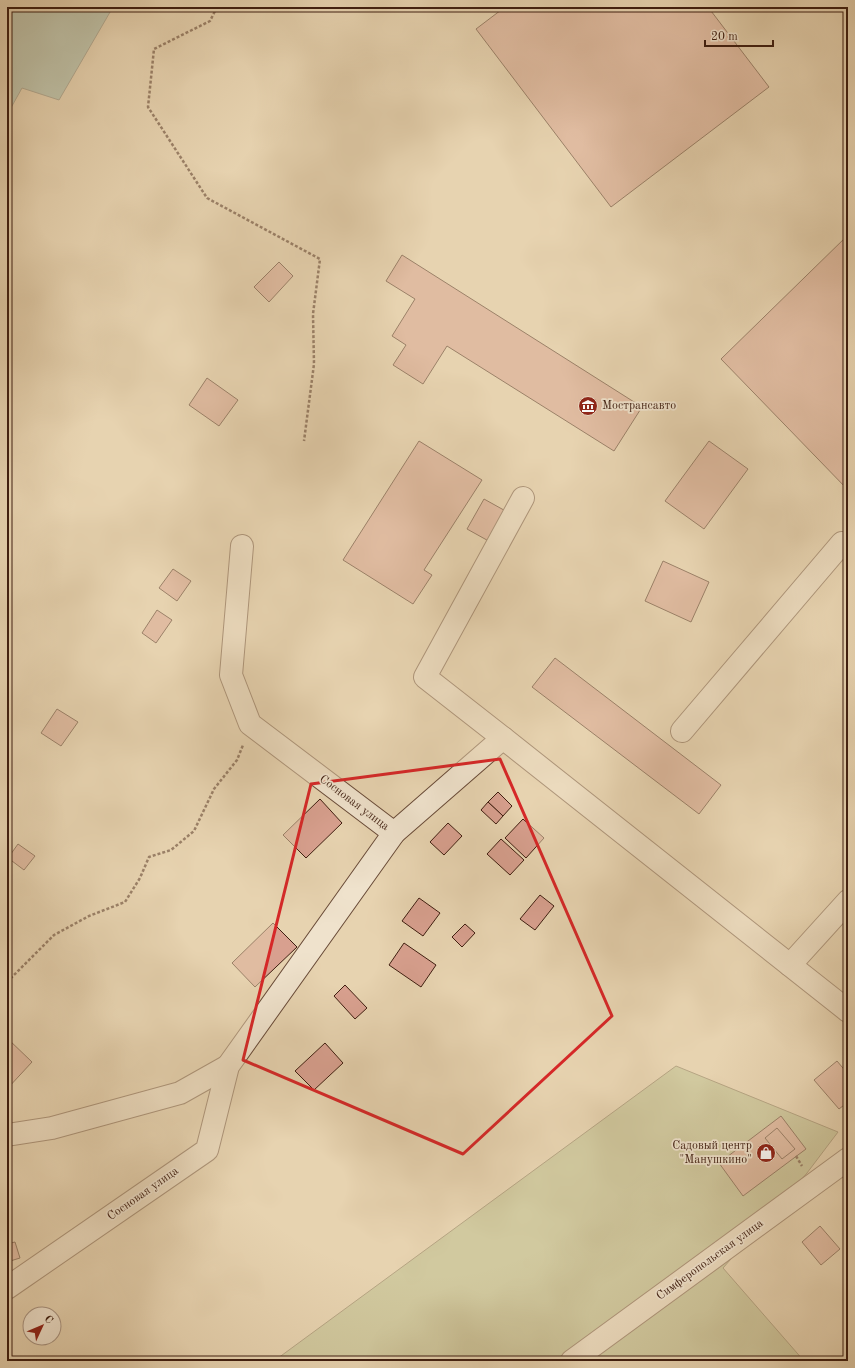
<svg xmlns="http://www.w3.org/2000/svg" width="855" height="1368" viewBox="0 0 855 1368" font-family="'Old Standard TT',serif">
<style>
.green{fill:#b7bc8a;stroke:#7b6d4d}
.water{fill:#97b8ac;stroke:#747a6e}
.building{fill:#d8a08f;stroke:#3f1e10}
.lines{fill:none;stroke-linecap:round;stroke-linejoin:round}
.minor-casing{stroke:#694b38;stroke-width:24}
.path{stroke:#3f1e10;stroke-width:2.5;stroke-dasharray:3 2;stroke-linecap:butt}
.minor{stroke:#efe2cc;stroke-width:22}
.marked{fill:none;stroke:#d62828;stroke-width:3;stroke-linejoin:round}
.labels{text-anchor:middle;dominant-baseline:central;stroke-width:3.5;stroke-linejoin:round;paint-order:stroke}
.poi-label{font-size:12px;fill:#3f1e10;stroke:#efe2cc;text-anchor:start}
.street-label{font-size:12px;fill:#3f1e10;stroke:#efe2cc}
</style>
<rect width="100%" height="100%" fill="#e7d3b0"/>
<filter id="stains"><feTurbulence type="fractalNoise" baseFrequency=".005" numOctaves="4"/><feColorMatrix values="0 0 0 0 .2 0 0 0 0 .09 0 0 0 0 .02 0 0 0 .5 -.17"/></filter>
<radialGradient id="worn" r=".72"><stop offset=".6" stop-color="#630" stop-opacity="0"/><stop offset="1" stop-color="#630" stop-opacity=".3"/></radialGradient>
<path class="green" d="M676,1066L838,1132L807,1173L723,1268L804,1361H274Z"/>
<path class="water" d="M7,7H113L59,100L22,88L7,115Z"/>
<g class="building">
<path d="M505,7H708L769,87L611,207L476,29Z"/>
<path d="M848,235V490L721,359Z"/>
<path d="M402,255L642,407L614,451L447,346L423,384L393,365L406,345L392,336L415,299L386,281Z"/>
<path d="M279,262L293,276L269,302L254,287Z"/>
<path d="M207,378L238,400L219,426L189,405Z"/>
<path d="M419,441L482,480L424,570L432,575L413,604L343,560Z"/>
<path d="M709,441L748,469L704,529L665,501Z"/>
<path d="M484,499L511,514L494,544L467,529Z"/>
<path d="M663,561L709,582L691,622L645,601Z"/>
<path d="M173,569L191,581L177,601L159,588Z"/>
<path d="M157,610L172,620L156,643L142,633Z"/>
<path d="M555,658L721,785L699,814L532,687Z"/>
<path d="M57,709L78,722L61,746L41,733Z"/>
<path d="M498,792L512,806L503,816L488,802Z"/>
<path d="M320,799L342,823L306,858L283,835Z"/>
<path d="M488,802L503,816L496,824L481,810Z"/>
<path d="M523,819L544,838L526,858L505,838Z"/>
<path d="M448,823L462,836L444,855L430,842Z"/>
<path d="M501,839L524,860L510,875L487,854Z"/>
<path d="M18,844L35,856L24,870L8,858Z"/>
<path d="M540,895L554,906L535,930L520,919Z"/>
<path d="M419,898L440,913L423,936L402,921Z"/>
<path d="M273,923L297,947L255,987L232,963Z"/>
<path d="M465,924L475,933L462,947L452,937Z"/>
<path d="M404,943L436,965L421,987L389,965Z"/>
<path d="M345,985L367,1008L355,1019L334,996Z"/>
<path d="M7,1038L32,1062L7,1089Z"/>
<path d="M325,1043L343,1063L314,1090L295,1071Z"/>
<path d="M837,1061L848,1074V1102L839,1109L814,1080Z"/>
<path d="M781,1116L806,1149L743,1196L719,1163Z"/>
<path d="M777,1128L795,1149L782,1159L765,1138Z"/>
<path d="M820,1226L840,1249L821,1265L802,1242Z"/>
<path d="M15,1242L20,1258L7,1262V1244Z"/>
</g>
<g class="lines">
<defs>
<g id="minor">
<path d="M242,546L231,675L250,724L394,833"/>
<path d="M682,731L842,543L848,544"/>
<path d="M503,738L425,677L523,498"/>
<path d="M790,965L848,901"/>
<path d="M7,1135L52,1128L180,1093L228,1066"/>
<path d="M7,1288L207,1150L228,1066L394,833L503,738L848,1011"/>
<path d="M572,1361L848,1159"/>
</g>
</defs>
<use href="#minor" class="minor-casing"/>
<g class="path">
<path d="M217,7L210,21L154,49L148,107L207,198L320,259L313,314L314,364L304,441"/>
<path d="M7,982L54,935L89,916L125,902L140,878L149,857L171,850L194,831L214,789L237,760L243,745"/>
<path d="M796,1156L802,1166"/>
</g>
<use href="#minor" class="minor"/>
</g>
<path d="M0 0H855V1368H0ZM500,759L612,1016L463,1154L243,1060L311,784Z" fill="#e7d3b0" fill-opacity=".55" fill-rule="evenodd"/>
<path class="marked" d="M500,759L612,1016L463,1154L243,1060L311,784Z"/>
<defs>
<symbol id="museum-disc" viewBox="-11 -11 22 22"><circle r="9.5" fill="#8f2418" stroke="#efe2cc"/><path d="M0-6L6-3V-2H-6V-3ZM-5-1h2V3h-2ZM-1-1h2V3h-2ZM3-1h2V3H3ZM-6 4H6V6H-6Z" fill="#fff"/></symbol>
<symbol id="shop-disc" viewBox="-11 -11 22 22"><circle r="9.5" fill="#8f2418" stroke="#efe2cc"/><path d="M-5-2.5h2.3a2.7 3.5 0 0 1 5.4 0H5L5.5 6h-11ZM-1.5-2.5h3a1.5 2.3 0 0 0-3 0Z" fill="#fff"/></symbol>
</defs>
<g fill-rule="evenodd">
<use href="#museum-disc" x="577" y="395" width="22" height="22"/>
<use href="#shop-disc" x="755" y="1142" width="22" height="22"/>
</g>
<g class="labels">
<g class="poi-label">
<text x="602" y="406">Мострансавто</text>
<text x="752" y="1146" text-anchor="end">Садовый центр<tspan x="752" dy="14">"Манушкино"</tspan></text>
</g>
<g class="street-label">
<text transform="translate(354 803) rotate(37)">Сосновая улица</text>
<text transform="translate(143 1194) rotate(-35)">Сосновая улица</text>
<text transform="translate(710 1260) rotate(-36)">Симферопольская улица</text>
</g>
</g>
<rect width="855" height="1368" fill="none" stroke="#e7d3b0" stroke-width="24"/>
<rect x="8" y="8" width="839" height="1352" fill="none" stroke="#3f1e10" stroke-width="2"/>
<rect x="12" y="12" width="831" height="1344" fill="none" stroke="#3f1e10"/>
<g transform="translate(42 1326) rotate(46)"><circle r="19" fill="#efe2cc" stroke="#a99481"/>
<path d="M0-3L7 15L0 10L-7 15Z" fill="#8f2418"/>
<text y="-6" font-size="11" font-weight="bold" text-anchor="middle" fill="#3f1e10">С</text>
</g>
<path d="M705 40v6h68v-6" fill="none" stroke="#3f1e10" stroke-width="2"/>
<text x="711" y="40" font-size="12" fill="#3f1e10" stroke="#efe2cc" stroke-width="3" paint-order="stroke">20 m</text>
<rect width="100%" height="100%" filter="url(#stains)"/>
<rect width="100%" height="100%" fill="url(#worn)"/>
</svg>
